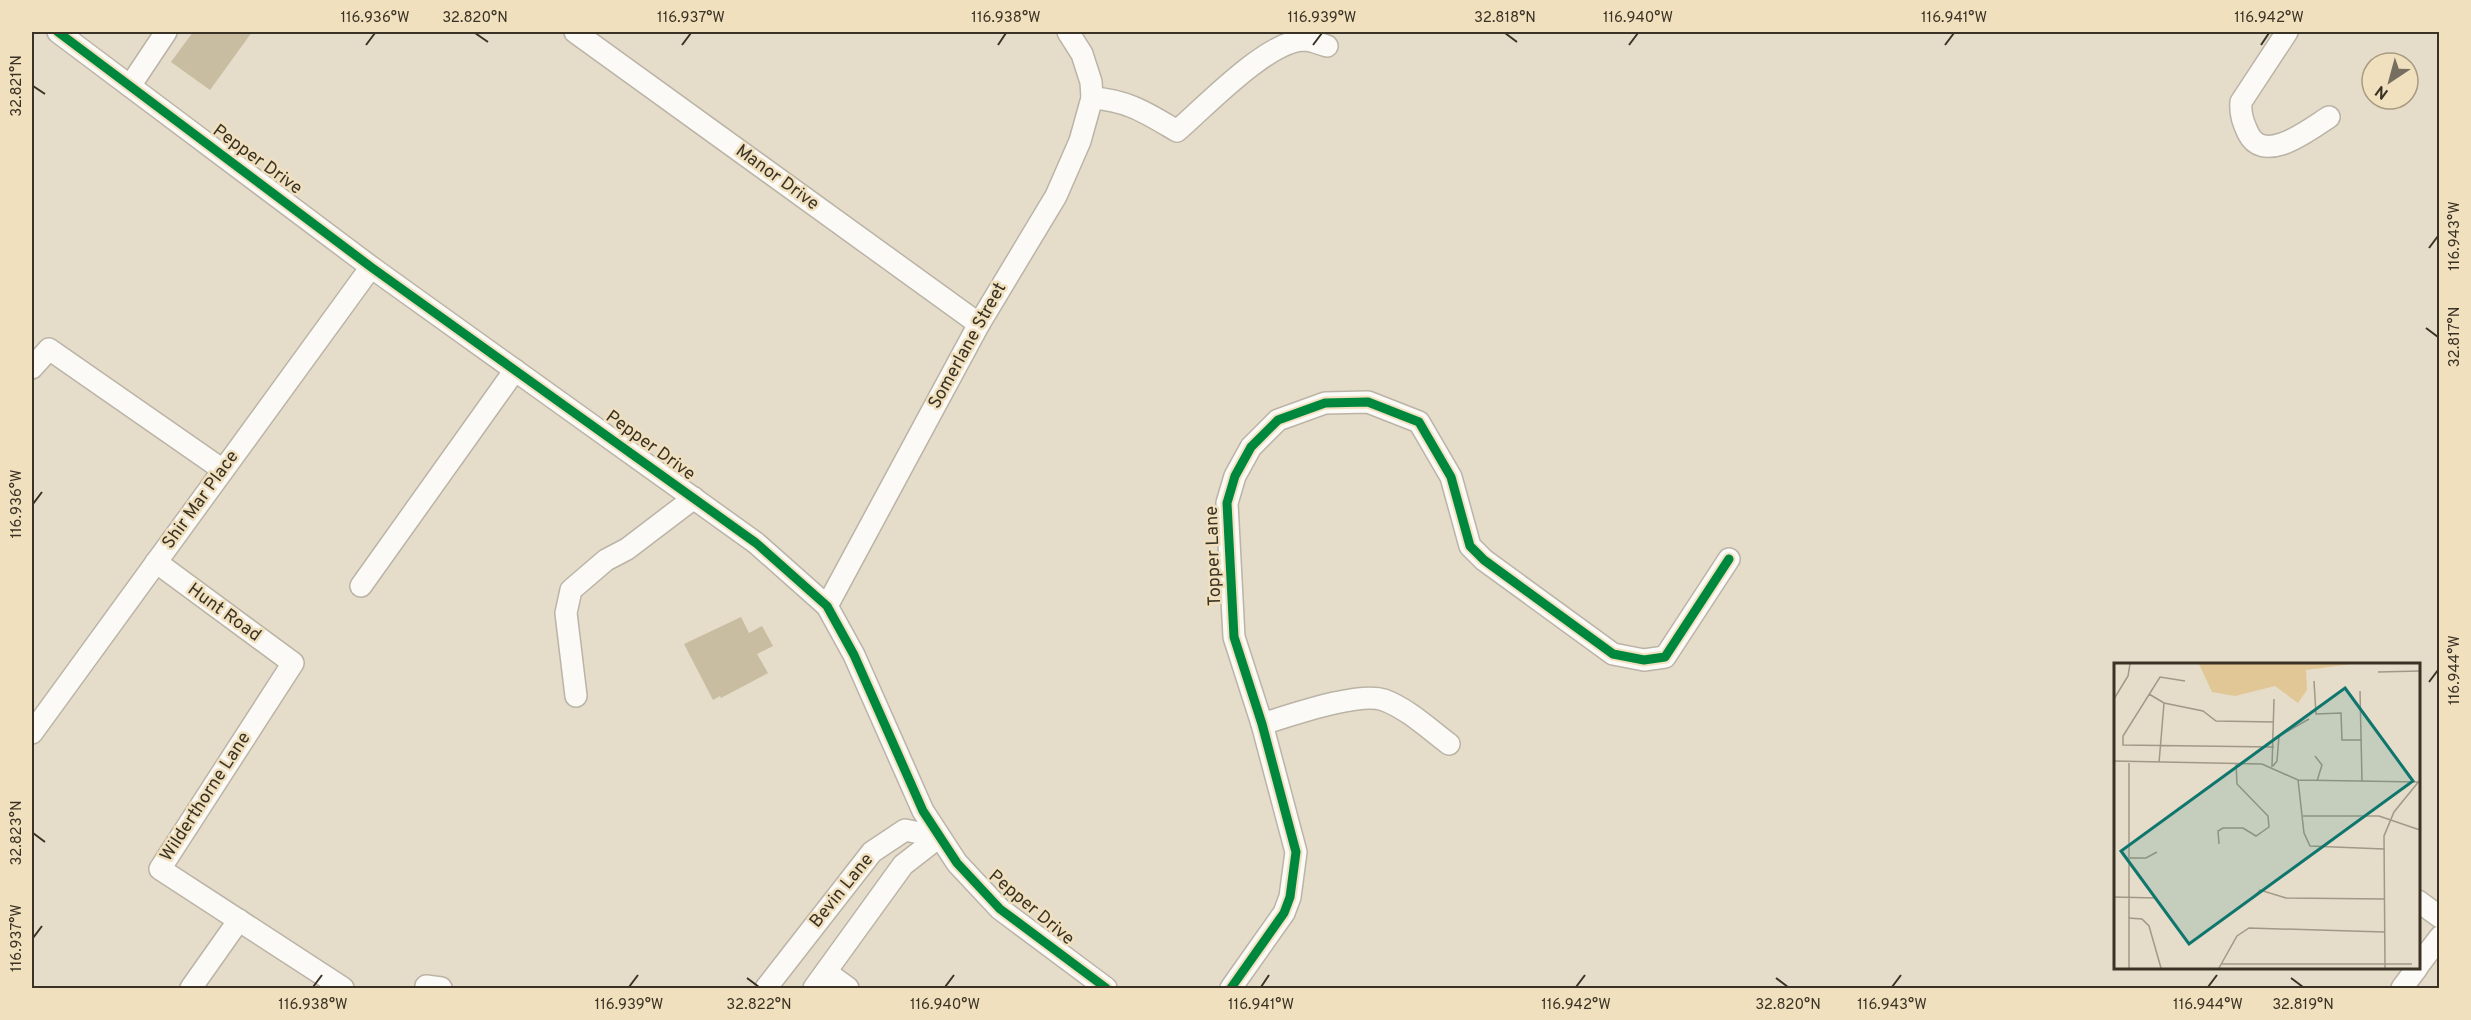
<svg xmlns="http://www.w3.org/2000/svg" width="2471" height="1020" viewBox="0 0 2471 1020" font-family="Overpass,sans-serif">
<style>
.building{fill:#c8bca1}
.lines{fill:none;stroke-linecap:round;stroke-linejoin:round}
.minor-casing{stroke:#bbb4a6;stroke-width:24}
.minor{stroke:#fbfaf7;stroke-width:21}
.cycleway-casing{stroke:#f1e0be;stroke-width:13}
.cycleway{stroke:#00873e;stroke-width:9}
.ticks{fill:none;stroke:#3a3325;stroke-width:2}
.labels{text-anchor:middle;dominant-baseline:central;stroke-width:5;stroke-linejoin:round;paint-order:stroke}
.street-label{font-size:18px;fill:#3a3325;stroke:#f1e0be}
.inset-road{fill:none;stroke:#a19888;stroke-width:1.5}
.view{fill:#0f766e;fill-opacity:0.15;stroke:#0f766e;stroke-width:3}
.inset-edge{fill:none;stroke:#3a3325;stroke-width:3}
.neatline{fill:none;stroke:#3a3325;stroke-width:2}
.ticks-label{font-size:15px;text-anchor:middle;fill:#3a3325}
</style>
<rect width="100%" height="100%" fill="#e5dcca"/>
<g class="building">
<path d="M193,32H252L210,90L171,62Z"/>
<path d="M741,617L749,633L762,626L773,646L757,654L768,673L721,698L720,696L713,700L684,644Z"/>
</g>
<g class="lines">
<defs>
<g id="minor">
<path d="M58,32L371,267L756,543L827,606L854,655L923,811L957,863L1000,909L1106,988"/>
<path d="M575,32L979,324"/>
<path d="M2287,32L2241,102C2240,114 2243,122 2248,133C2264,166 2310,129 2329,117"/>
<path d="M130,86L166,32"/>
<path d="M1092,98C1128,100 1148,114 1177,131C1205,107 1267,41 1304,40C1311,40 1320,44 1327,46"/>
<path d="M32,368L49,349L223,470"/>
<path d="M156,562L293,663L160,869L343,988"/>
<path d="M361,586L515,370"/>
<path d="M827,606L979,324L1056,196L1080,141L1092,98L1091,82L1082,54L1068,32"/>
<path d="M576,696L566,613L571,590L606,560L627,549L694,498"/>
<path d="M1262,724C1289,716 1359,691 1384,700C1408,709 1429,729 1449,744"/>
<path d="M32,733L371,267"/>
<path d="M2418,901L2440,917"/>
<path d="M2418,966L2440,937"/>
<path d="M826,972L848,988"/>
<path d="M426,986L441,988"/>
<path d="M191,988L239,920"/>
<path d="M766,988L872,852L905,830L939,837"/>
<path d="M814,988L903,865L939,837"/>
<path d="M1231,988L1284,913L1290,897L1296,852L1262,724L1234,637L1227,503L1235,476L1251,447L1278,420L1325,403L1368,402L1419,422L1451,477L1470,546L1484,560L1613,654L1644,660L1665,657L1729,559"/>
<path d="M2402,988L2417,968"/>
</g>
</defs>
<use href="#minor" class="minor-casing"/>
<use href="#minor" class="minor"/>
<defs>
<g id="cycleway">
<path d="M58,32L371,267L756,543L827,606L854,655L923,811L957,863L1000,909L1106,988"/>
<path d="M1231,988L1284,913L1290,897L1296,852L1262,724L1234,637L1227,503L1235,476L1251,447L1278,420L1325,403L1368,402L1419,422L1451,477L1470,546L1484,560L1613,654L1644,660L1665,657L1729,559"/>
</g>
</defs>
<use href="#cycleway" class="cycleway-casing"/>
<use href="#cycleway" class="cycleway"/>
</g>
<path class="ticks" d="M475,33L488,42M1505,33L1517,42M366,45L375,33M682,45L691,33M998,45L1006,33M1313,45L1322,33M1629,45L1638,33M1945,45L1954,33M2261,45L2269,33M33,86L45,94M2429,248L2438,236M2426,328L2438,337M33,504L42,492M2429,682L2438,670M33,833L45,842M33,938L42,926M747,978L759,987M1776,978L1788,987M2291,978L2303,987M313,987L322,975M629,987L638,975M945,987L954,975M1261,987L1269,975M1576,987L1585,975M1892,987L1901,975M2208,987L2217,975"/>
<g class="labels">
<g class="street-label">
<text transform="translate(257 160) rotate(36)">Pepper Drive</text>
<text transform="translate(777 178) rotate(36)">Manor Drive</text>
<text transform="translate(968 346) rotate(-61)">Somerlane Street</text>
<text transform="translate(650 446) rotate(36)">Pepper Drive</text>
<text transform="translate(201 500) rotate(-54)">Shir Mar Place</text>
<text transform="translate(1214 556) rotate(-92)">Topper Lane</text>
<text transform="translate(224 613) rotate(36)">Hunt Road</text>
<text transform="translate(206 797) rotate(-57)">Wilderthorne Lane</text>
<text transform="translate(842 891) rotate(-51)">Bevin Lane</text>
<text transform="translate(1031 908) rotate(40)">Pepper Drive</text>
</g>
</g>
<g transform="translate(2114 663)">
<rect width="306" height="306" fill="#e5dcca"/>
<path d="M85,1H238L192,7L193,27L184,40L161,23L121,33L98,29Z" fill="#e0c795"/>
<path class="inset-road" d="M264,9L306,8M71,18L46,14L9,73V82L160,84M200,18L202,51L227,50L228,77H248M246,28L248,118M35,31L50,40L89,48L102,58L160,59M0,36L14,13L16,1M201,93L208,102L203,118M0,98L148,101L184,117L304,119M45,100L50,40M159,103L163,98L165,73L195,56M158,104L160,36M184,117L190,170L196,183L270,186M189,153H265L306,167M105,181L104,168L109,165H129L142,173L155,164L154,153L123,121L122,101M16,195H32L43,189M0,234L42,235M138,236L146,227L172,235L271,236M14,255L28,256L35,263L47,305M108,301H298M15,305V100M105,305L123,273L135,265L270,269M271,305L270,173L280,149L306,117"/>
<path class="view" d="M231,25L299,118L75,281L7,188Z"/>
<rect width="306" height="306" class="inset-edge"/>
</g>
<rect width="2471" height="1020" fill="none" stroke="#f1e0be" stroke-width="66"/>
<g transform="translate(2390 81) rotate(216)"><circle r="28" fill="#f1e0be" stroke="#a89b81" stroke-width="1.5"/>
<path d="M0-4.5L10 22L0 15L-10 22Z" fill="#766e5f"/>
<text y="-9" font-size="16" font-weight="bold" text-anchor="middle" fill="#3a3325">N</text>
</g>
<rect x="33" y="33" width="2405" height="954" class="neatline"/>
<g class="ticks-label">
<text x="375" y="22">116.936°W</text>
<text x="475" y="22">32.820°N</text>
<text x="691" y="22">116.937°W</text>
<text x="1006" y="22">116.938°W</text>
<text x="1322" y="22">116.939°W</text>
<text x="1505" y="22">32.818°N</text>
<text x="1638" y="22">116.940°W</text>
<text x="1954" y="22">116.941°W</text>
<text x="2269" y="22">116.942°W</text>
<text transform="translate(16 86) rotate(-90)" y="5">32.821°N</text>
<text transform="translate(2454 236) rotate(-90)" y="5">116.943°W</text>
<text transform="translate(2454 337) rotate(-90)" y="5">32.817°N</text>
<text transform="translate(16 504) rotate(-90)" y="5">116.936°W</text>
<text transform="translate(2454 670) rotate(-90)" y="5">116.944°W</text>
<text transform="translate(16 833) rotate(-90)" y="5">32.823°N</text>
<text transform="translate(16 938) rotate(-90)" y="5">116.937°W</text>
<text x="313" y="1009">116.938°W</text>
<text x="629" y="1009">116.939°W</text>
<text x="759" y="1009">32.822°N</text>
<text x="945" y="1009">116.940°W</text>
<text x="1261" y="1009">116.941°W</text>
<text x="1576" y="1009">116.942°W</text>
<text x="1788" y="1009">32.820°N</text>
<text x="1892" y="1009">116.943°W</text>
<text x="2208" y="1009">116.944°W</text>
<text x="2303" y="1009">32.819°N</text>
</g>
</svg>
